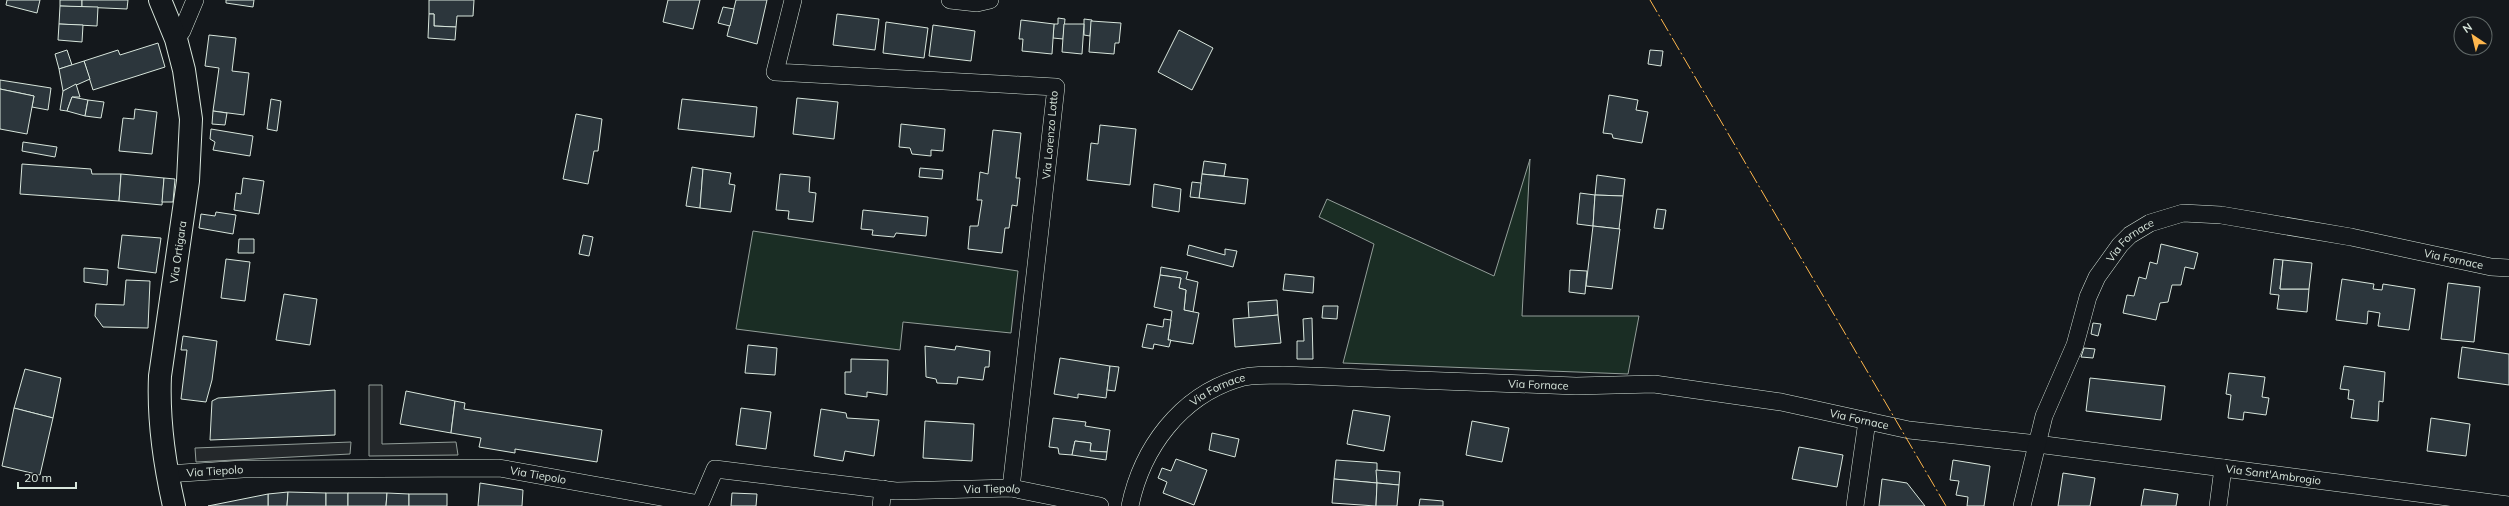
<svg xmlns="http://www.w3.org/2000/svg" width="2509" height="506" viewBox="0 0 2509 506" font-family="Mulish,sans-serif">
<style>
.green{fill:#1a2d24;stroke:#939e99}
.parking{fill:#24282b;stroke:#939e99}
.building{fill:#2c363c;stroke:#d8e6dc}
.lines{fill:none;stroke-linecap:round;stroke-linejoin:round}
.minor-casing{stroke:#d8e6dc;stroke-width:18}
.tertiary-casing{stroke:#d8e6dc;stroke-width:24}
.minor{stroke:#14181c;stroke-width:17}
.tertiary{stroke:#14181c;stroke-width:22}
.power{stroke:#ffb74d;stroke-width:1;stroke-dasharray:14 3 2 3;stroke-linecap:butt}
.labels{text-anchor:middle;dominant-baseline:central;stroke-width:3;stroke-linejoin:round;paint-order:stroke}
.street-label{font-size:11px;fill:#d8e6dc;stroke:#14181c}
</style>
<rect width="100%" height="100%" fill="#14181c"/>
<g class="green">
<path d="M1530,159L1522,316H1639L1628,374L1343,363L1374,244L1319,217L1327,199L1494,276Z"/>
<path d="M753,231L1018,271L1011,333L903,322L900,350L736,329Z"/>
</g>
<g class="parking">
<path d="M369,385H382V444L456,442L458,455L369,456Z"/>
<path d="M351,442L350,454L196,462L195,448Z"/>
</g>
<g class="building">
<path d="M7,0H40L37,13L6,5Z"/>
<path d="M60,0H82V7L60,6Z"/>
<path d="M82,0H128L127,9L82,7Z"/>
<path d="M226,0H254L253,7L226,3Z"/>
<path d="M429,0H474L473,16H457L456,27L434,26V14H429Z"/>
<path d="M668,0H700L693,29L663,22Z"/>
<path d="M736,0H767L757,44L727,36Z"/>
<path d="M60,6L98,7L97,26L59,24Z"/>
<path d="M723,7L734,9L730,26L718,23Z"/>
<path d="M429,14H434V26L456,27L455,40L428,38Z"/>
<path d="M837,14L879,19L875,50L833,45Z"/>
<path d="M1058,18L1065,19L1063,39L1053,38L1054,24H1058Z"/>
<path d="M1084,19L1092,20L1090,36L1084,35Z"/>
<path d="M1021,20L1054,24L1052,54L1022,51L1023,39H1019Z"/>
<path d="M1091,21L1121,23L1119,43H1115L1114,54L1089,52Z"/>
<path d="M886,22L928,28L924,58L883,53Z"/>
<path d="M59,24L83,25L82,42L58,40Z"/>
<path d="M1064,24H1084L1082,54L1062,52Z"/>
<path d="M933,25L975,31L971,61L929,56Z"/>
<path d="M1179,30L1213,48L1192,90L1158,72Z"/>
<path d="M209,35L236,38L232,71L249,73L244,115L213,111L219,68L205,66Z"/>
<path d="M158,43L165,67L93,90L84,61L118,50L120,55Z"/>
<path d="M67,50L72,65L59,69L55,54Z"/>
<path d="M1650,50L1663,51L1661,66L1648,64Z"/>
<path d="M84,61L90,79L63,91L59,69Z"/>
<path d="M0,80L51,88L48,110L32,107L34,96L0,89Z"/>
<path d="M76,84L80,97H72L67,111L60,110L63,91Z"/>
<path d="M0,89L34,96L27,134L0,129Z"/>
<path d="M1609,95L1638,100L1636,110L1648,112L1642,143L1613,138L1612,134L1603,133Z"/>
<path d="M72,97L88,100L85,116L67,111Z"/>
<path d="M797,98L838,102L834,139L793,134Z"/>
<path d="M271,99L281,101L277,131L267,129Z"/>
<path d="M682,99L757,107L754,137L678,129Z"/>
<path d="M88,100L104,102L101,118L85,116Z"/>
<path d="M135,109L157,112L152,154L119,151L123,118L134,119Z"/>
<path d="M213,111L227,113L225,125L212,124Z"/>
<path d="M576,114L602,119L598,151H594L588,184L563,179Z"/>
<path d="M901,124L945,129L943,151L931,150V156L912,154L910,148L899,147Z"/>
<path d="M1100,125L1136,129L1130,185L1087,180L1091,143L1098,144Z"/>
<path d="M211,129L253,136L250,156L213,150L215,142L210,139Z"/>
<path d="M993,130L1021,133L1016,178H1020L1017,206L1012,205L1009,228H1005L1002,253L968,249L970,226H978L982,200H977L980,172L988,174Z"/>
<path d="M23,142L57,147L55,157L22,151Z"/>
<path d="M1204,161L1226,164L1224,176L1202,174Z"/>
<path d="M22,164L91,169L92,174H121L119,201L20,194Z"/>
<path d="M692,167L703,169L700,208L686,206Z"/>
<path d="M920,168L943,170L942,179L919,177Z"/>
<path d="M703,169L731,173L729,184L735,185L731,212L700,208Z"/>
<path d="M121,174L164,178L162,205L119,201Z"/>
<path d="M780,174L810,177L809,192L816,193L813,222L788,219L789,211L776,210Z"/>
<path d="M1202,174L1248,179L1245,204L1199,198Z"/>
<path d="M1597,175L1625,179L1623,196L1595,195Z"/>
<path d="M164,178L175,179L173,202H162Z"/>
<path d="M243,178L264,181L259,214L234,210L236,193L241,194Z"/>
<path d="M1192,182L1201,183L1199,198L1190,197Z"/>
<path d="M1154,184L1181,189L1179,212L1152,207Z"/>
<path d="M1580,193L1595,195L1593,226L1577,224Z"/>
<path d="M1595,195L1623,196L1619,229L1593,226Z"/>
<path d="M1657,209L1666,210L1663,229L1654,228Z"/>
<path d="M863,210L928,217L926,236L896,233L894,237L872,235L873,230L861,229Z"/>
<path d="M216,212L236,215L233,234L199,228L201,214L215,216Z"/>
<path d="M1593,226L1620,229L1612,289L1586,286Z"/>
<path d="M122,235L161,238L156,273L118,268Z"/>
<path d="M583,235L593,237L589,256L579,254Z"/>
<path d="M239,239H254V253H238Z"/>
<path d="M2161,244L2198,253L2194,269L2185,267L2181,285H2172L2168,302L2160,303L2156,320L2123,313L2127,295L2134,296L2139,277L2146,279L2150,262L2157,264Z"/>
<path d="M1189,245L1225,255V249L1237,251L1233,267L1187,255Z"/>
<path d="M226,259L250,262L245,301L221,298Z"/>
<path d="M2274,259L2283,260L2280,289H2309L2307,312L2277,309L2279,295L2270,294Z"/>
<path d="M2283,260L2312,263L2309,289H2280Z"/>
<path d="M1161,267L1188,272L1186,279L1198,282L1193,312L1184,310L1186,290L1179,288L1181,278L1160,275Z"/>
<path d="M84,268L108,270L107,285L84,282Z"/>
<path d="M1570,270L1587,271L1585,294L1569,292Z"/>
<path d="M1285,274L1314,277L1313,293L1283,290Z"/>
<path d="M1160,275L1181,278L1179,288L1186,290L1184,310L1199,313L1193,344L1168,340L1172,311L1154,307Z"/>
<path d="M2342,279L2374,284L2373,289L2382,290L2383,284L2415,289L2409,330L2378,326L2380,313L2368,311L2367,324L2336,320Z"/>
<path d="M126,280L150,281L148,328L103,327L95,316L96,304L124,305Z"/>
<path d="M2448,283L2480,287L2474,342L2441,339Z"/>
<path d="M284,294L317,299L310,345L276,340Z"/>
<path d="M1277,300L1278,315L1249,318L1248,302Z"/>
<path d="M1323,306H1338L1337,319L1322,318Z"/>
<path d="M1278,315L1281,343L1235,347L1233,319Z"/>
<path d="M1312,318L1313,359H1297V341H1304L1303,319Z"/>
<path d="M1164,319L1171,320L1168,340H1171L1169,347L1154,344L1153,349L1142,347L1147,324L1163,327Z"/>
<path d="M2093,323L2101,324L2098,336L2091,334Z"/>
<path d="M183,336L217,341L212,380L206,402L181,399L187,350H181Z"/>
<path d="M748,345L777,348L775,375L745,373Z"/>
<path d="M925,346L955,350L956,346L990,351L989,367H985L983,380L958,377L957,384L937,383L936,379L926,377Z"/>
<path d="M2462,347L2509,354V385L2458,378Z"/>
<path d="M2084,348L2095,349L2093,358L2081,357Z"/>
<path d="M1060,358L1110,366L1106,398L1078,394V398L1054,394Z"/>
<path d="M851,359L888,360L887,395L867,392V397L845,394V372H851Z"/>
<path d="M1110,366L1119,367L1115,391L1107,390Z"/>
<path d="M2344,366L2385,372L2383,402L2379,401L2378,421L2351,418L2354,400L2348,399L2349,390L2340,389Z"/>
<path d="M25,369L61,378L53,418L14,408Z"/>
<path d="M2229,373L2265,377L2262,397L2269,398L2266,415L2244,412L2243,420L2228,418L2231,395L2226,394Z"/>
<path d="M2090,378L2165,386L2161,420L2086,411Z"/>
<path d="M335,390V435L210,440L212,401L218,398Z"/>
<path d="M406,391L455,401L451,433L400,424Z"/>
<path d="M455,401L465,403L464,409L602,430L597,462L515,449V453L479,447L481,438L451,433Z"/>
<path d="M14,408L53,418L40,475L2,466Z"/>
<path d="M741,408L771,412L766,449L736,445Z"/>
<path d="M821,409L846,413L847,418L879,420L874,456L845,451L843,461L814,456Z"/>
<path d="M1353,410L1390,416L1384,451L1347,444Z"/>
<path d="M1053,418L1086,422L1085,426L1110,430L1107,452L1090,451L1091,443L1075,441L1072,455L1059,454L1058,448L1049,447Z"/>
<path d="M2431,418L2470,424L2466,456L2427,451Z"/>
<path d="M925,421L974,424L972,461L923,458Z"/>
<path d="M1472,421L1509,428L1502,462L1466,455Z"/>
<path d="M1212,433L1239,439L1235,457L1209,450Z"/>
<path d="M1075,441L1091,443L1090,451L1107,452L1106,460L1072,455Z"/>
<path d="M1799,447L1843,455L1837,487L1792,479Z"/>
<path d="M1176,459L1207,470L1194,505L1163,493L1167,482L1158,478L1162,468L1171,471Z"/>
<path d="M1336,460L1377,463V483L1334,479Z"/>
<path d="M1953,460L1990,466L1984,506H1967L1968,497L1956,495L1959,481L1950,480Z"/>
<path d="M1376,470L1400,472L1399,485L1377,483Z"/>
<path d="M2063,473L2095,478L2090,506H2058Z"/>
<path d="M1334,479L1377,483L1376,506L1332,503Z"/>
<path d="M1882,479L1907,483L1925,506H1879Z"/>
<path d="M480,483L523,490L522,506H478Z"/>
<path d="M1377,483L1399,485L1397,506H1376Z"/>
<path d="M2144,489L2178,494L2176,506H2141Z"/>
<path d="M288,492L287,506H268V494Z"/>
<path d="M288,492L326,493V506H287Z"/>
<rect x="326" y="493" width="22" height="13"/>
<path d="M348,493H387L386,506H348Z"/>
<path d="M387,493L409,494V506H386Z"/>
<path d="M732,493L757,494L756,506H731Z"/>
<path d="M268,494V506H208Z"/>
<rect x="409" y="494" width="38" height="12"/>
<path d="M1420,499L1443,501V506H1419Z"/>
</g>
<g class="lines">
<defs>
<g id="minor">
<path d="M793,0L775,72L1056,87L1011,488"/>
<path d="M950,0L977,3L990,0"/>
<path d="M176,39L182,31L195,0"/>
<path id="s1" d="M167,474L243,469L499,468L700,504L715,469L896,491L1011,488L1100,506"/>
<path d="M881,506L883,489"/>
<path id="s2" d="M1130,506C1142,448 1180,397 1237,379C1251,374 1269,376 1283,375L1576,386L1654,384L1781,402L1909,430L2037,444L2509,505"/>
<path d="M1855,506L1867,421"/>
<path id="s3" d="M2022,506L2044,416L2075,345L2088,297L2097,277L2120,245L2130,235L2150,223L2183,213L2221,215L2351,237L2491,267L2509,268"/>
<path d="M2218,506L2223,468"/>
</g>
<path id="tertiary" d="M160,0L176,39L184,70L191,119L188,181L160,376C158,421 164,462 174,506"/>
</defs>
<use href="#minor" class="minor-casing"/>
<use href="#tertiary" class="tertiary-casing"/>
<use href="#minor" class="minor"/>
<use href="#tertiary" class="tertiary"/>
<path class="power" d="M1650,0L1946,506"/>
</g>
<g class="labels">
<g class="street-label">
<text transform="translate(1050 135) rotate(-85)">Via Lorenzo Lotto</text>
<text stroke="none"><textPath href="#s3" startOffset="292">Via Fornace</textPath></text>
<text transform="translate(178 252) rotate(-82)">Via Ortigara</text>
<text stroke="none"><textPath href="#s3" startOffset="628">Via Fornace</textPath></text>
<text stroke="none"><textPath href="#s2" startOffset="476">Via Fornace</textPath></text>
<text stroke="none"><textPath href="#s2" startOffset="152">Via Fornace</textPath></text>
<text stroke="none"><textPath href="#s2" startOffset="800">Via Fornace</textPath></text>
<text stroke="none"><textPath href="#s1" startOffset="48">Via Tiepolo</textPath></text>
<text stroke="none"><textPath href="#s2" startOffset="1218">Via Sant'Ambrogio</textPath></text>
<text stroke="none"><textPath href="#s1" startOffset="372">Via Tiepolo</textPath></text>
<text stroke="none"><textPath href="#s1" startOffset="853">Via Tiepolo</textPath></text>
</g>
</g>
<g transform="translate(2473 36) rotate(325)"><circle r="19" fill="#14181c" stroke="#626a69"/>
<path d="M0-3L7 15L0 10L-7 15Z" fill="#ffb74d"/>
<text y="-6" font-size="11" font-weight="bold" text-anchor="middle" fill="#d8e6dc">N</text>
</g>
<path d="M18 482v6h58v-6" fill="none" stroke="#d8e6dc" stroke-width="2"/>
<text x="24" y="482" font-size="12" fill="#d8e6dc" stroke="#14181c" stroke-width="3" paint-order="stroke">20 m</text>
</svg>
